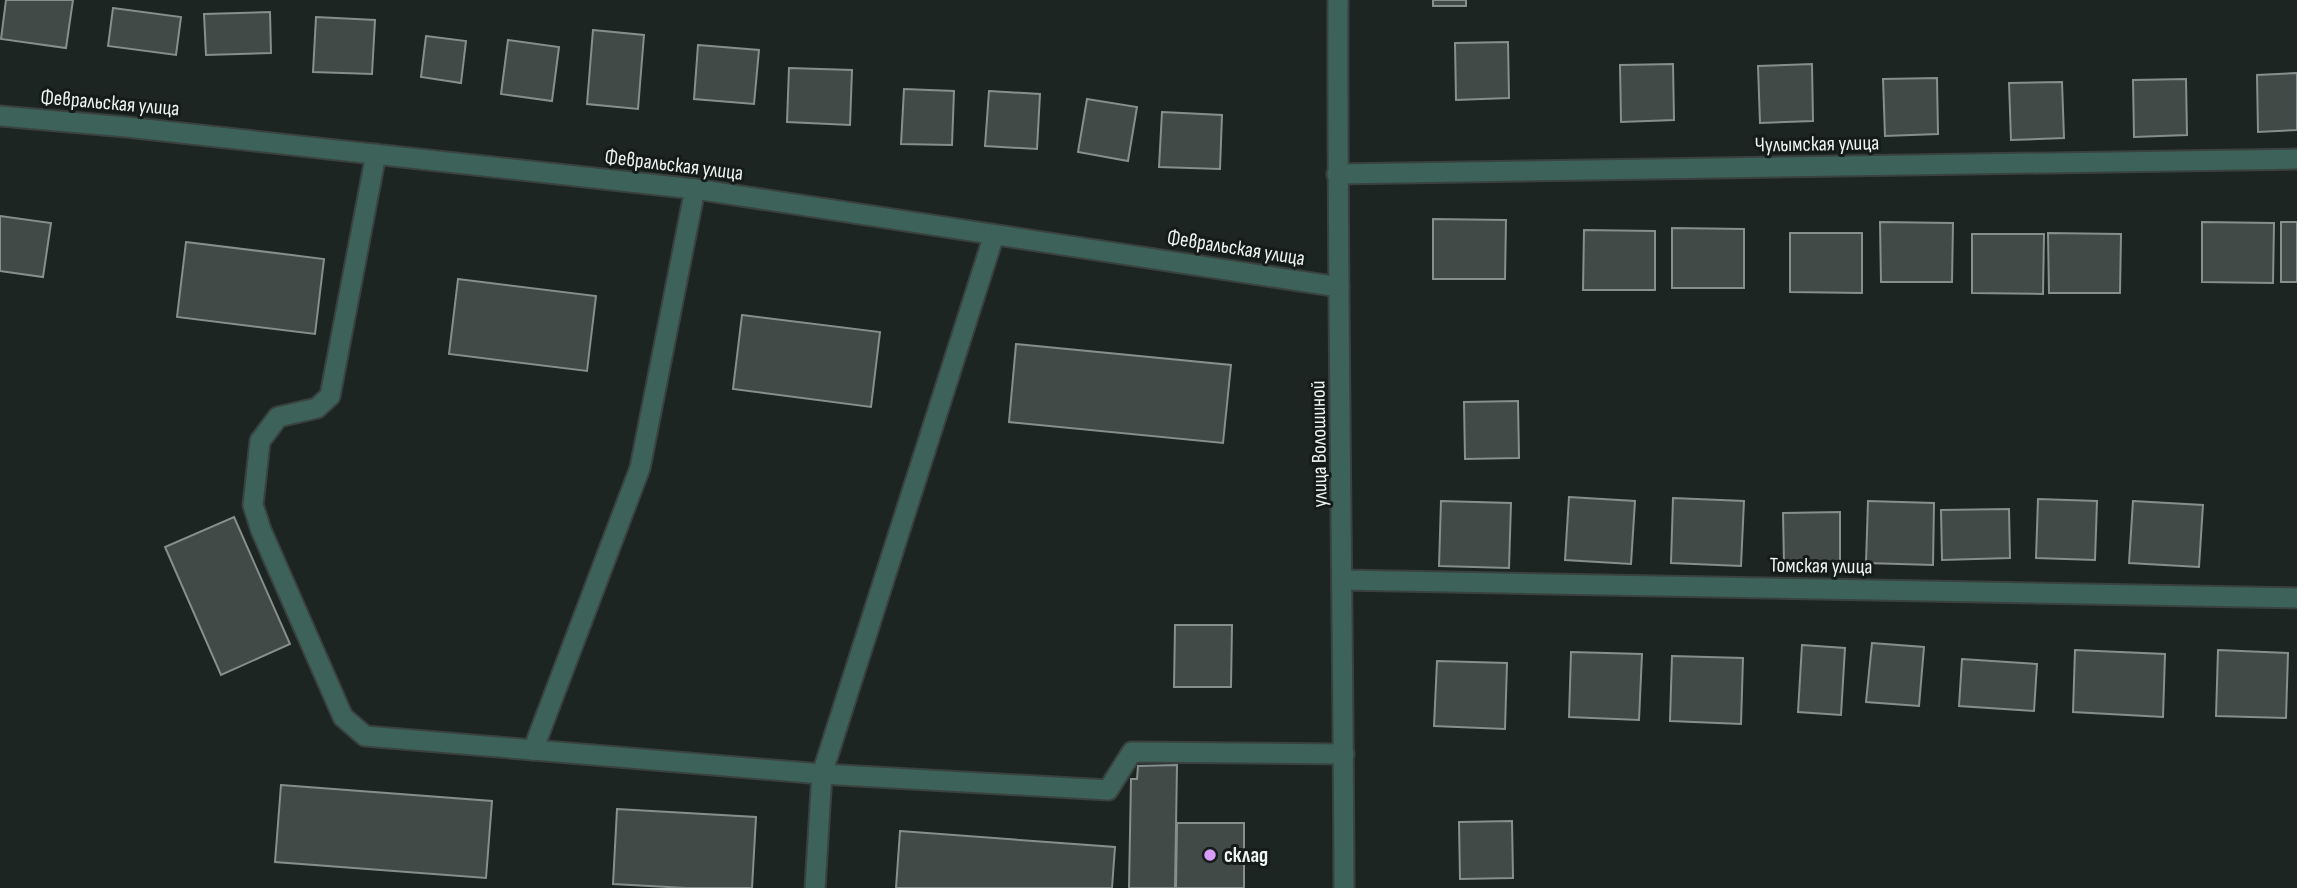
<svg xmlns="http://www.w3.org/2000/svg" width="2297" height="888" viewBox="0 0 2297 888" font-family="'Sofia Sans Condensed',sans-serif">
<style>
.building{fill:#424a48;stroke:#868f8d;stroke-width:2}
.lines{fill:none;stroke-linecap:round;stroke-linejoin:round}
.service-casing{stroke:#3a423f;stroke-width:23}
.minor-casing{stroke:#3a423f;stroke-width:23}
.tertiary-casing{stroke:#3a423f;stroke-width:23}
.service{stroke:#3d6259;stroke-width:19}
.minor{stroke:#3d6259;stroke-width:19}
.tertiary{stroke:#3d6259;stroke-width:19}
.poi-dot{fill:#d79bf9;stroke:#141b19;stroke-width:2.5}
.labels{text-anchor:middle;dominant-baseline:central;stroke-width:6;stroke-linejoin:round;paint-order:stroke}
.street-label{font-size:21px;fill:#eef3f2;stroke:#141b19}
.poi-label{font-size:21px;font-weight:bold;fill:#eef3f2;stroke:#141b19;text-anchor:start}
</style>
<rect width="100%" height="100%" fill="#1d2522"/>
<g class="building">
<path d="M6,0H73L66,48L1,39Z"/>
<rect x="1433" y="0" width="33" height="6"/>
<path d="M113,8L181,17L176,55L108,46Z"/>
<path d="M270,12L271,53L206,55L204,14Z"/>
<path d="M316,17L375,20L372,74L313,72Z"/>
<path d="M593,30L644,35L638,109L587,104Z"/>
<path d="M426,36L466,41L461,83L421,77Z"/>
<path d="M508,40L559,47L552,101L501,94Z"/>
<path d="M1508,42L1509,98L1456,100L1455,43Z"/>
<path d="M698,45L759,50L754,104L694,99Z"/>
<path d="M1673,64L1674,120L1621,122L1620,65Z"/>
<path d="M1812,64L1813,121L1760,123L1758,66Z"/>
<path d="M789,68L852,70L850,125L787,122Z"/>
<path d="M2297,73V130L2258,132L2257,75Z"/>
<path d="M1937,78L1938,134L1885,136L1883,79Z"/>
<path d="M2186,79L2187,135L2134,137L2133,80Z"/>
<path d="M2062,82L2064,138L2011,140L2009,83Z"/>
<path d="M904,89L954,91L952,145L901,144Z"/>
<path d="M989,91L1040,94L1037,149L985,146Z"/>
<path d="M1087,99L1137,107L1128,161L1078,152Z"/>
<path d="M1162,112L1222,115L1220,169L1159,167Z"/>
<path d="M0,216L51,223L43,277L0,271Z"/>
<path d="M1433,219L1506,220L1505,279H1433Z"/>
<path d="M1880,222L1953,223L1952,282H1881Z"/>
<path d="M2202,222L2274,223L2273,283L2202,282Z"/>
<rect x="2281" y="222" width="16" height="60"/>
<path d="M1672,228L1744,229V288H1672Z"/>
<path d="M1584,230L1655,231V290H1583Z"/>
<path d="M1790,233H1862V293L1790,292Z"/>
<path d="M2048,233L2121,234L2120,293H2049Z"/>
<path d="M1972,234H2044L2043,294L1972,293Z"/>
<path d="M186,242L324,259L315,334L177,317Z"/>
<path d="M458,279L596,296L587,371L449,354Z"/>
<path d="M742,315L880,332L871,407L733,389Z"/>
<path d="M1016,344L1231,365L1223,443L1009,422Z"/>
<path d="M1518,401L1519,458L1465,459L1464,402Z"/>
<path d="M1569,497L1635,501L1631,564L1565,560Z"/>
<path d="M1673,498L1744,501L1741,566L1671,563Z"/>
<path d="M2038,499L2097,501L2095,560L2036,558Z"/>
<path d="M1441,501L1511,503L1509,568L1439,566Z"/>
<path d="M1868,501L1934,503L1933,565L1866,563Z"/>
<path d="M2133,501L2203,505L2199,567L2129,563Z"/>
<path d="M2009,509L2010,558L1942,560L1941,510Z"/>
<path d="M1840,512V563L1784,564L1783,513Z"/>
<path d="M234,517L290,644L221,675L165,547Z"/>
<path d="M1175,625H1232L1231,687H1174Z"/>
<path d="M1872,643L1924,647L1919,706L1866,702Z"/>
<path d="M1802,645L1845,648L1841,715L1798,712Z"/>
<path d="M2075,650L2165,654L2163,717L2073,712Z"/>
<path d="M2218,650L2288,653L2286,718L2216,716Z"/>
<path d="M1571,652L1642,654L1639,720L1569,717Z"/>
<path d="M1672,656L1743,658L1741,724L1670,721Z"/>
<path d="M1962,659L2037,664L2034,711L1959,706Z"/>
<path d="M1437,661L1507,663L1505,729L1434,726Z"/>
<path d="M1177,765L1175,888H1129L1131,779H1137L1138,766Z"/>
<path d="M281,785L492,801L486,878L275,862Z"/>
<path d="M617,809L756,817L752,888H686L613,884Z"/>
<path d="M1512,821L1513,878L1460,879L1459,822Z"/>
<path d="M1177,823H1244V888H1176Z"/>
<path d="M900,831L1115,847L1112,888H896Z"/>
</g>
<g class="lines">
<defs>
<g id="service">
<path d="M376,154L330,396L317,408L278,417L260,441L253,505L261,530L343,717L365,736L822,774L1108,790L1132,752L1344,754"/>
<path d="M533,750L640,468L695,189"/>
</g>
<g id="minor">
<path d="M0,116L126,127L695,189L1339,287"/>
<path d="M1337,174L2297,159"/>
<path d="M1343,580L2297,598"/>
<path d="M815,888L822,774L994,235"/>
</g>
<path id="tertiary" d="M1338,0C1337,296 1343,592 1344,888"/>
</defs>
<use href="#service" class="service-casing"/>
<use href="#minor" class="minor-casing"/>
<use href="#tertiary" class="tertiary-casing"/>
<use href="#service" class="service"/>
<use href="#minor" class="minor"/>
<use href="#tertiary" class="tertiary"/>
</g>
<circle class="poi-dot" cx="1210" cy="855" r="7"/>
<g class="labels">
<g class="street-label">
<text transform="translate(110 103) rotate(5)">Февральская улица</text>
<text transform="translate(1817 144) rotate(-1)">Чулымская улица</text>
<text transform="translate(674 165) rotate(7)">Февральская улица</text>
<text transform="translate(1236 248) rotate(9)">Февральская улица</text>
<text transform="translate(1319 444) rotate(-91)">улица Волошиной</text>
<text transform="translate(1821 566) rotate(1)">Томская улица</text>
</g>
<g class="poi-label">
<text x="1224" y="855">склад</text>
</g>
</g>
</svg>
